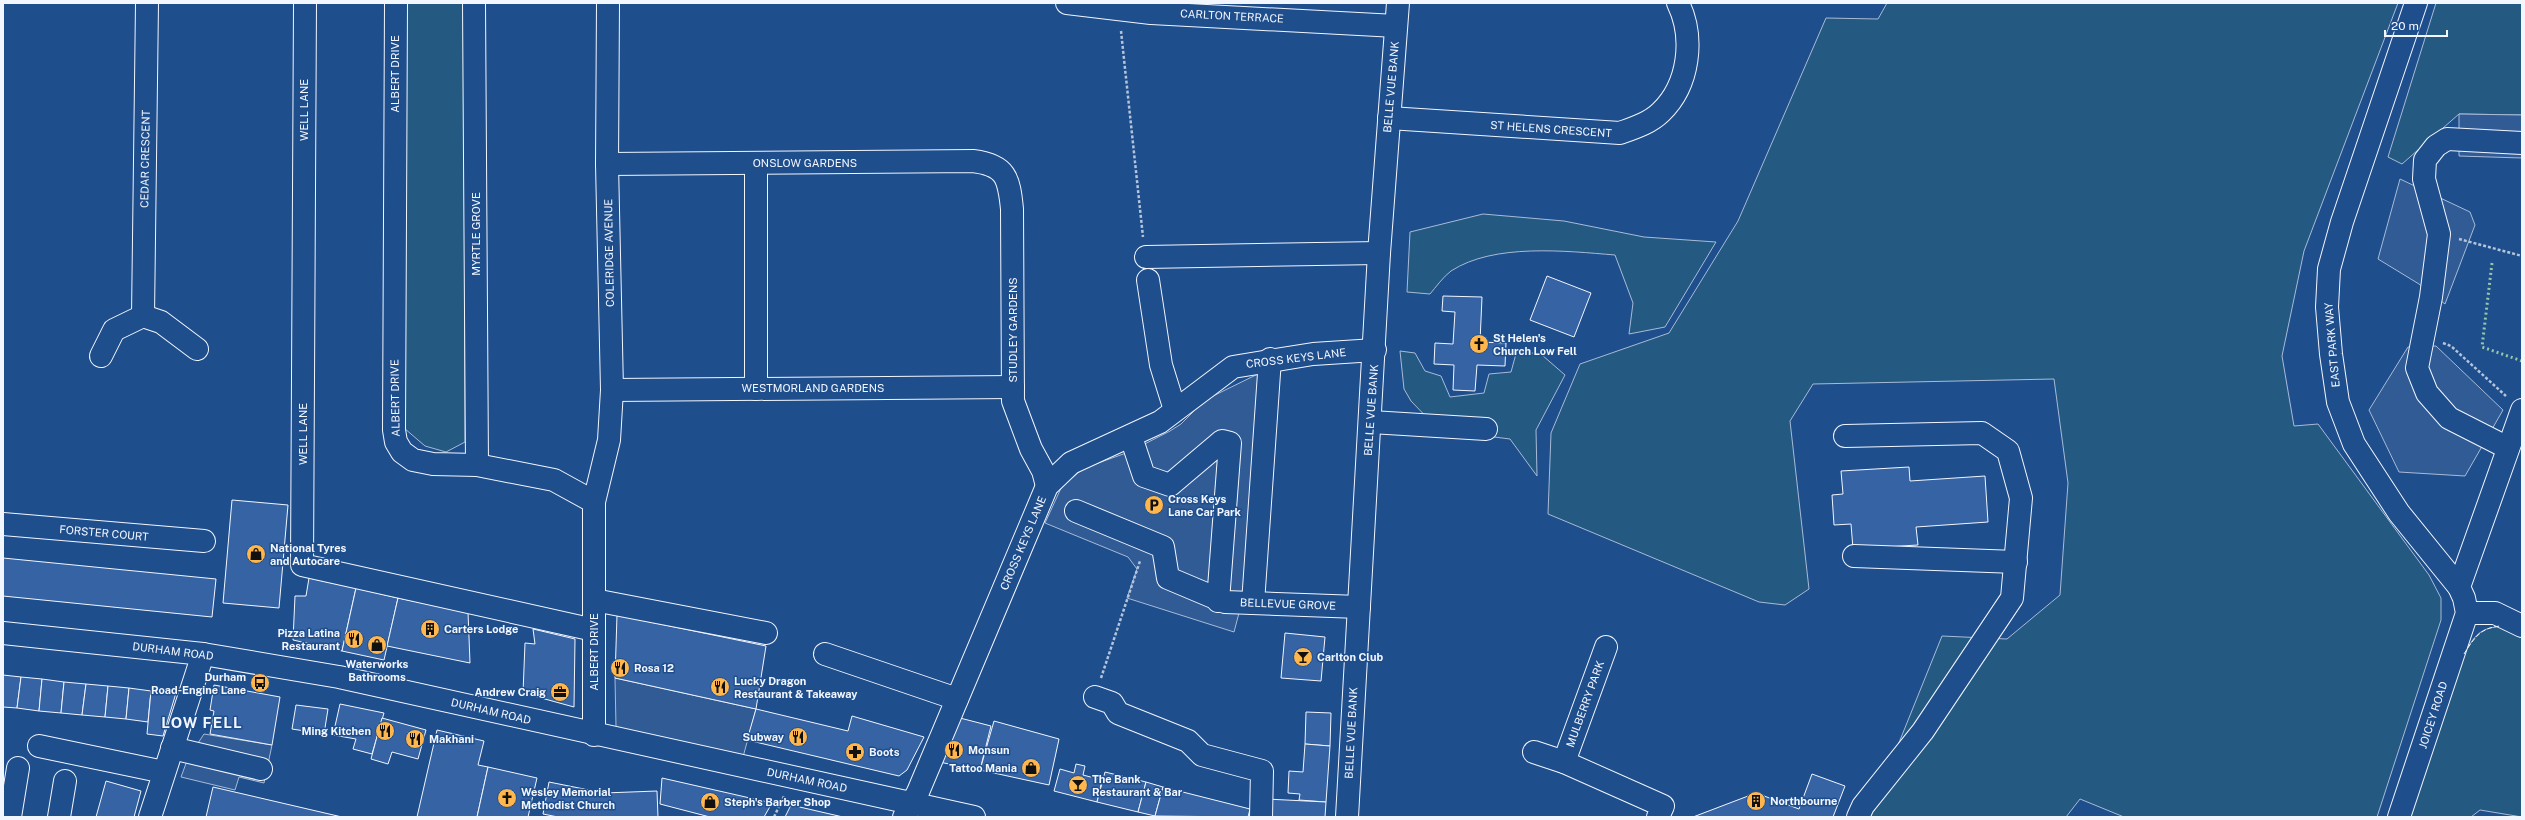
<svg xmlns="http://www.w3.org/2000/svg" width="2525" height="820" viewBox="0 0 2525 820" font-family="'Public Sans',sans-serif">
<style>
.green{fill:#245a82;stroke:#a8bbd7}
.parking{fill:#305b95;stroke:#a8bbd7}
.building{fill:#3563a3;stroke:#f2f6ff}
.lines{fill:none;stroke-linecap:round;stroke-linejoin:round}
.minor-casing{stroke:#f2f6ff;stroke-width:24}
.major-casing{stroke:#f2f6ff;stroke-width:24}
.path{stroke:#b3c4dc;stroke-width:2.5;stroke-dasharray:3 2;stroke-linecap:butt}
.minor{stroke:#1f4e8c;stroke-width:22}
.major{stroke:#1f4e8c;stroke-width:22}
.hedge{stroke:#97c8a6;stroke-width:3;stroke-dasharray:2 3;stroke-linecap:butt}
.fence{stroke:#f2f6ff;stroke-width:1;stroke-dasharray:5 2;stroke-linecap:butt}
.labels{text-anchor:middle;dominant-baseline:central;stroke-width:3;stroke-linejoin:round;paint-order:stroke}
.street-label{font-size:11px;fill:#f2f6ff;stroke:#1f4e8c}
.poi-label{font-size:11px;font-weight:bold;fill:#f2f6ff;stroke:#1f4e8c;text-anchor:start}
.district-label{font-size:15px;font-weight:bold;letter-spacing:1px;fill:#f2f6ff;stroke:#1f4e8c}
</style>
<rect width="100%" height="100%" fill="#1f4e8c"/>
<g class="green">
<path d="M406,3H464L465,442L446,452L425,446L404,428Z"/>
<path d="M1887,3H2398L2304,251L2282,356L2294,426L2318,424L2429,575L2441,598V620L2377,817H2124L2080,799L2066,817H1869L1942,636L2007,639L2060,595L2068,483L2054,379L1813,384L1790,421L1809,589L1785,605L1759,602L1548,514L1551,433L1580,364L1669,333L1738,221L1826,18L1878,19Z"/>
<path d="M2436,3H2522V115L2459,114L2402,164L2388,157Z"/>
<path d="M1483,214L1564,221L1644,237L1716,242L1665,327L1629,334L1633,303L1615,255C1566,251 1494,243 1451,271C1443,277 1436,287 1430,294L1407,292L1410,232Z"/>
<path d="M1517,350L1542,355L1565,375L1536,430L1537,476L1510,439L1439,430L1411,401L1404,389L1400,351L1415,353L1425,371L1441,376L1450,397L1484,393L1489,374L1511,372Z"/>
<path d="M2509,626L2522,633V817L2480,810L2471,817H2409L2464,654C2477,631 2482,627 2509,626Z"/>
</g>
<g class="parking">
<path d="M2459,114L2522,115V158L2459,156Z"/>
<path d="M2400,179L2470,212L2475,225L2445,304L2419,284L2378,259Z"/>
<path d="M2436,346L2503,410L2465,476L2399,472L2369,410L2408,347Z"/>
<path d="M1262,372L1250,596L1239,613L1234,632L1127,598L1137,569L1128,557L1045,523L1062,486L1084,468L1129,452L1170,431L1181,424L1197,408L1213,396Z"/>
<path d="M615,678L756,709L743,757L616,727Z"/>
<path d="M204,734L272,745L264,783L239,777L235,790L181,777L188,758Z"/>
</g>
<g class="building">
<path d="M1547,276L1591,293L1574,337L1530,320Z"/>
<path d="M1443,296L1482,297L1480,342L1506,343L1505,366L1477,365L1475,391L1453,390L1454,365L1434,364L1435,343L1453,344L1455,312L1442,311Z"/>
<path d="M1909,467L1910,481L1985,476L1988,522L1916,527L1918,545L1853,549L1851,524L1834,525L1832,495L1843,494L1841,471Z"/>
<path d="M232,500L288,505L279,608L223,603Z"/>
<path d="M3,558L216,579L212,617L3,596Z"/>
<path d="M309,578L356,588L342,651L293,640L295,596H306Z"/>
<path d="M356,588L398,598L384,660L342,651Z"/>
<path d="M398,598L468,612L470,663L387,646Z"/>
<path d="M617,615L766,646L756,709L615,678Z"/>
<path d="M533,629L575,639L574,707L523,693L525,643L535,644Z"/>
<path d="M1285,633L1325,637L1321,681L1281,678Z"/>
<path d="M3,675L21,677L17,708L3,707Z"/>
<path d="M21,677L42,679L39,711L17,708Z"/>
<path d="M42,679L64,682L61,713L39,711Z"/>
<path d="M64,682L86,684L82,715L61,713Z"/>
<path d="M86,684L108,686L105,717L82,715Z"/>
<path d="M214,685L280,697L272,745L210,734L214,711L210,710Z"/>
<path d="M108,686L129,688L126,719L105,717Z"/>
<path d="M129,688L151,691L148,722L126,719Z"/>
<path d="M151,691L176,693L163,736L147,734Z"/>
<path d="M340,704L384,713L372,754L353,749L356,739L333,735Z"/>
<path d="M296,705L328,709L324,734L292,729Z"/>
<path d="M756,709L848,731L852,716L924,737L907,770L899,776L747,740Z"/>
<path d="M1306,712L1331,713L1330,746L1305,744Z"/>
<path d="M382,718L426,730L418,759L392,752L388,764L371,759Z"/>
<path d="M960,718L991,726L980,770L939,762Z"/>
<path d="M994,721L1059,739L1049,785L980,770Z"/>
<path d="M437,730L484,741L478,765L488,767L477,817H417Z"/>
<path d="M1305,744L1330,746L1326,802L1299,800L1300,794L1288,793L1289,771L1303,772Z"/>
<path d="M1076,764L1085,766L1083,775L1102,780L1097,802L1054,791L1060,769L1074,773Z"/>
<path d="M488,767L537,778L528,817H477Z"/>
<path d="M1105,772L1146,782L1138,812L1097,802Z"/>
<path d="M1812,774L1845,786L1833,817H1693L1756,793L1799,809Z"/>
<path d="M662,778L772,803L764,817H710L660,804Z"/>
<path d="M106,781L141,791L134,817H96Z"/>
<path d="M549,782L604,793L657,791L658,817H558L543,814Z"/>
<path d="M1146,782L1163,787L1155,816L1138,812Z"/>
<path d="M213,787L342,817H206Z"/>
<path d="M1163,787L1250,809L1248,817L1155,816Z"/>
<path d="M1266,799L1326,802L1325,817H1266Z"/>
<path d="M791,805L843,817H785Z"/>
</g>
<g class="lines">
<defs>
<g id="minor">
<path d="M305,3L302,565L594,630"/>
<path d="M396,3L394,430L396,442L402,452L413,460L433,464L477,465L554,480L594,502V735"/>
<path d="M474,3L477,465"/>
<path d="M1067,3L1151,13L1396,26"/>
<path d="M1389,118L1620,133C1634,128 1650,123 1661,112C1689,85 1695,38 1678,3"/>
<path d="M607,164L973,161C1006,165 1009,178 1012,209L1013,401L1031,449L1043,471L1047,486"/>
<path d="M1146,257L1379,253"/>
<path d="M1148,280L1161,365L1175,410"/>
<path d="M143,316L147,3"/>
<path d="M101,356L114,330L143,316L161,322L197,349"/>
<path d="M756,389V163"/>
<path d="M612,390L1013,387"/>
<path d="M1371,422L1486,429"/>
<path d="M1845,436L1982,433L2008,451L2021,498L2012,598L1923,731L1863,806L1858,817"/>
<path d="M1131,437L1144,476L1170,485L1222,441L1230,443L1218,601"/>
<path d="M2508,448L2449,418L2427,393L2417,368L2431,297L2439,234L2424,179L2425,160L2436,146L2447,139L2522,143"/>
<path d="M594,502L609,440L612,390L607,164L608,3"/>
<path d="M1076,511L1163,547L1168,578L1225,602L1359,607"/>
<path d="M3,524L204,541"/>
<path d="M1854,556L2016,562"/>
<path d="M2459,587L2522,410"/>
<path d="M594,600L766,633"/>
<path d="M1253,603L1270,359"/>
<path d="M2467,613H2495L2522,626"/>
<path d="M825,654L957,699"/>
<path d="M1095,697L1112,703L1118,713L1188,741L1202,755L1262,771L1261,817"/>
<path d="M39,746L164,772"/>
<path d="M172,748L261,769"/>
<path d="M1534,752L1564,762L1663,806L1658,817"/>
<path d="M1564,762L1606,647"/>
<path d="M10,817L18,768"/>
<path d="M59,817L65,781"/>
<path d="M150,817L203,654"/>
<path d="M904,817L918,792L1047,486L1071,463L1160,422L1233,367L1313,354L1375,350"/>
<path d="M1347,817L1379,253L1398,3"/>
<path d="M2399,817L2467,613L2464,598L2459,587L2399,513L2354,444L2338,402L2331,354L2327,307L2329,269L2342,222L2416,3"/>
</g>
<path id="major" d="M3,633L203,654L339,677L974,817"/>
</defs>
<use href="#minor" class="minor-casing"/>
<use href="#major" class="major-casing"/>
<g class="path">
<path d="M1121,31L1143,237"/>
<path d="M2459,239L2522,256"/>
<path d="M2443,343L2451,346L2506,396"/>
<path d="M1101,678L1140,561"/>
<path d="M774,817L784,796"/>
</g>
<use href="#minor" class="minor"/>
<use href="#major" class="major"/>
<path class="hedge" d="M2492,263L2482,347L2522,361"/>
<path class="fence" d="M2464,654C2474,638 2481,627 2501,626"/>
</g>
<defs>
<symbol id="church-disc" viewBox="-11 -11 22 22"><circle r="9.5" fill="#ffb74d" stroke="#1f4e8c"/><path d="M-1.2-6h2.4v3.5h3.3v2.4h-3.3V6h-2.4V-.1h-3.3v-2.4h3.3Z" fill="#111"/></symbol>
<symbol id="parking-disc" viewBox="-11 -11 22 22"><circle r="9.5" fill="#ffb74d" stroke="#1f4e8c"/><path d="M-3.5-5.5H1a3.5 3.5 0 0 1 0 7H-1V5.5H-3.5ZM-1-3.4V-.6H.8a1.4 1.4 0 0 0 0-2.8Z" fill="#111"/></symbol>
<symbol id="shop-disc" viewBox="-11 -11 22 22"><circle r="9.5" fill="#ffb74d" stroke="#1f4e8c"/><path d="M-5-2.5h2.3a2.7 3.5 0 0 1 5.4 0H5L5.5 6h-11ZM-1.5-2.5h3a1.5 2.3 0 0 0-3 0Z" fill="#111"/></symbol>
<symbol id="building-disc" viewBox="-11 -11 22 22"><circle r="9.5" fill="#ffb74d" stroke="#1f4e8c"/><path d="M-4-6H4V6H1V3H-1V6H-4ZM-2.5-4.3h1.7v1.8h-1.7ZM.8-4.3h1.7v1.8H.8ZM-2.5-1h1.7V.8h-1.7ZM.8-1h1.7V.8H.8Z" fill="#111"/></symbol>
<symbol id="restaurant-disc" viewBox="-11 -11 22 22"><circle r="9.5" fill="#ffb74d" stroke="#1f4e8c"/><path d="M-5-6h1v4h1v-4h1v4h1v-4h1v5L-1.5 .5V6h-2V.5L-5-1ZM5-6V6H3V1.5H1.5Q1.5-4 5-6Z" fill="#111"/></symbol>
<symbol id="bar-disc" viewBox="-11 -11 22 22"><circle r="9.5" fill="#ffb74d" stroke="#1f4e8c"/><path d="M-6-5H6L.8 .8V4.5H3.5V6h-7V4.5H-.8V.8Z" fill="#111"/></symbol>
<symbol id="bus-disc" viewBox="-11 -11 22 22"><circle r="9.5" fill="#ffb74d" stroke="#1f4e8c"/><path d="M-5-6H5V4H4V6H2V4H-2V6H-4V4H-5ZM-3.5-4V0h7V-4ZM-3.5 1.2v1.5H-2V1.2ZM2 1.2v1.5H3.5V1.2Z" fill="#111"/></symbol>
<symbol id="office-disc" viewBox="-11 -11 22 22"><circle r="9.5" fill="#ffb74d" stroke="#1f4e8c"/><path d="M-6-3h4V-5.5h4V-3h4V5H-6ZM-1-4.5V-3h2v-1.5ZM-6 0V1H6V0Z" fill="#111"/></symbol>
<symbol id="pharmacy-disc" viewBox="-11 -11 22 22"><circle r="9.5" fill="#ffb74d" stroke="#1f4e8c"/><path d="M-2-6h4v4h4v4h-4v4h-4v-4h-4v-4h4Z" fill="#111"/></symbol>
</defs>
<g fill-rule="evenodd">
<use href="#church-disc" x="1468" y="333" width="22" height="22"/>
<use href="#parking-disc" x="1143" y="494" width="22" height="22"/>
<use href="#shop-disc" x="245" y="543" width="22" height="22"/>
<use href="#building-disc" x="419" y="618" width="22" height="22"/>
<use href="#restaurant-disc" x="343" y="628" width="22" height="22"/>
<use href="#shop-disc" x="366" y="634" width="22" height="22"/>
<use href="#bar-disc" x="1292" y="646" width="22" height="22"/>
<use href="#restaurant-disc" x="609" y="657" width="22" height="22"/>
<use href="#bus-disc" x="249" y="672" width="22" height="22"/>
<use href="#restaurant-disc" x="709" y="676" width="22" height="22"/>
<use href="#office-disc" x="549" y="681" width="22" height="22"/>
<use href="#restaurant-disc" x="374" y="720" width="22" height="22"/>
<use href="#restaurant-disc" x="787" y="726" width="22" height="22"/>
<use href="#restaurant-disc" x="404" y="728" width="22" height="22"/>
<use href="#restaurant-disc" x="943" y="739" width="22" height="22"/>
<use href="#pharmacy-disc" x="844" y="741" width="22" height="22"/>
<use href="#shop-disc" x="1020" y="757" width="22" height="22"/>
<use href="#bar-disc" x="1067" y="774" width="22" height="22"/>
<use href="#church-disc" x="496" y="787" width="22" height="22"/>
<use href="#building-disc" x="1745" y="790" width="22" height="22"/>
<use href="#shop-disc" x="699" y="791" width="22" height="22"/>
</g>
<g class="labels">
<g class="street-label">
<text transform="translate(1232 16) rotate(3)">CARLTON TERRACE</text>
<text transform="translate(395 74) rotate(-90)">ALBERT DRIVE</text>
<text transform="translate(1391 87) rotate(-85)">BELLE VUE BANK</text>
<text transform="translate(304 110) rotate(-90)">WELL LANE</text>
<text transform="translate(1551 129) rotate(4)">ST HELENS CRESCENT</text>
<text transform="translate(145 159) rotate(-89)">CEDAR CRESCENT</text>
<text x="805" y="163">ONSLOW GARDENS</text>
<text transform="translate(476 234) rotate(-90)">MYRTLE GROVE</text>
<text transform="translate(609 253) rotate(-91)">COLERIDGE AVENUE</text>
<text transform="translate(1013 330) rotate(-90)">STUDLEY GARDENS</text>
<text transform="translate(2332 345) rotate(-95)">EAST PARK WAY</text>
<text transform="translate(1296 358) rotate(-7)">CROSS KEYS LANE</text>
<text x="813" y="388">WESTMORLAND GARDENS</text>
<text transform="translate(395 398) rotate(-91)">ALBERT DRIVE</text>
<text transform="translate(1371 410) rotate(-86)">BELLE VUE BANK</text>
<text transform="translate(303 434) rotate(-90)">WELL LANE</text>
<text transform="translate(104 533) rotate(5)">FORSTER COURT</text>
<text transform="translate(1023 543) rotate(-67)">CROSS KEYS LANE</text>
<text transform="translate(1288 604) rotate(2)">BELLEVUE GROVE</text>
<text transform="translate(173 651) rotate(7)">DURHAM ROAD</text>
<text transform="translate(594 652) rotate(-90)">ALBERT DRIVE</text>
<text transform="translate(1585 704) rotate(-70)">MULBERRY PARK</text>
<text transform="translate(491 711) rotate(13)">DURHAM ROAD</text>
<text transform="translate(2433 715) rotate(-72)">JOICEY ROAD</text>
<text transform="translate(1351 733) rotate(-87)">BELLE VUE BANK</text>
<text transform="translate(807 780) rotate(12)">DURHAM ROAD</text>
</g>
<g class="poi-label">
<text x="1493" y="338">St Helen's<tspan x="1493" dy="13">Church Low Fell</tspan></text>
<text x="1168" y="499">Cross Keys<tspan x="1168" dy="13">Lane Car Park</tspan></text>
<text x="270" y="548">National Tyres<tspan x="270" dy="13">and Autocare</tspan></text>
<text x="444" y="629">Carters Lodge</text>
<text x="340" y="633" text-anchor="end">Pizza Latina<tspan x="340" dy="13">Restaurant</tspan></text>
<text x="1317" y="657">Carlton Club</text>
<text x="377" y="664" text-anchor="middle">Waterworks<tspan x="377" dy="13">Bathrooms</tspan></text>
<text x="634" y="668">Rosa 12</text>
<text x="246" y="677" text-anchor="end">Durham<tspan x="246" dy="13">Road-Engine Lane</tspan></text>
<text x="734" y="681">Lucky Dragon<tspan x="734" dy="13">Restaurant &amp; Takeaway</tspan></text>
<text x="546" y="692" text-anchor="end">Andrew Craig</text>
<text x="371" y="731" text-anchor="end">Ming Kitchen</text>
<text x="784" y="737" text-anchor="end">Subway</text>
<text x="429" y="739">Makhani</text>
<text x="968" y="750">Monsun</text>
<text x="869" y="752">Boots</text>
<text x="1017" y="768" text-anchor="end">Tattoo Mania</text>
<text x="1092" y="779">The Bank<tspan x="1092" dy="13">Restaurant &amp; Bar</tspan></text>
<text x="521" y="792">Wesley Memorial<tspan x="521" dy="13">Methodist Church</tspan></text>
<text x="1770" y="801">Northbourne</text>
<text x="724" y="802">Steph's Barber Shop</text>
</g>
<g class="district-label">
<text x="202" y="722">LOW FELL</text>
</g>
</g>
<rect width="2525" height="820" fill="none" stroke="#f2f6ff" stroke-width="8"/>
<path d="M2385 30v6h62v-6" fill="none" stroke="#f2f6ff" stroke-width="2"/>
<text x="2391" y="30" font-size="12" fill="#f2f6ff" stroke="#1f4e8c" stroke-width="3" paint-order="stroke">20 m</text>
</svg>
